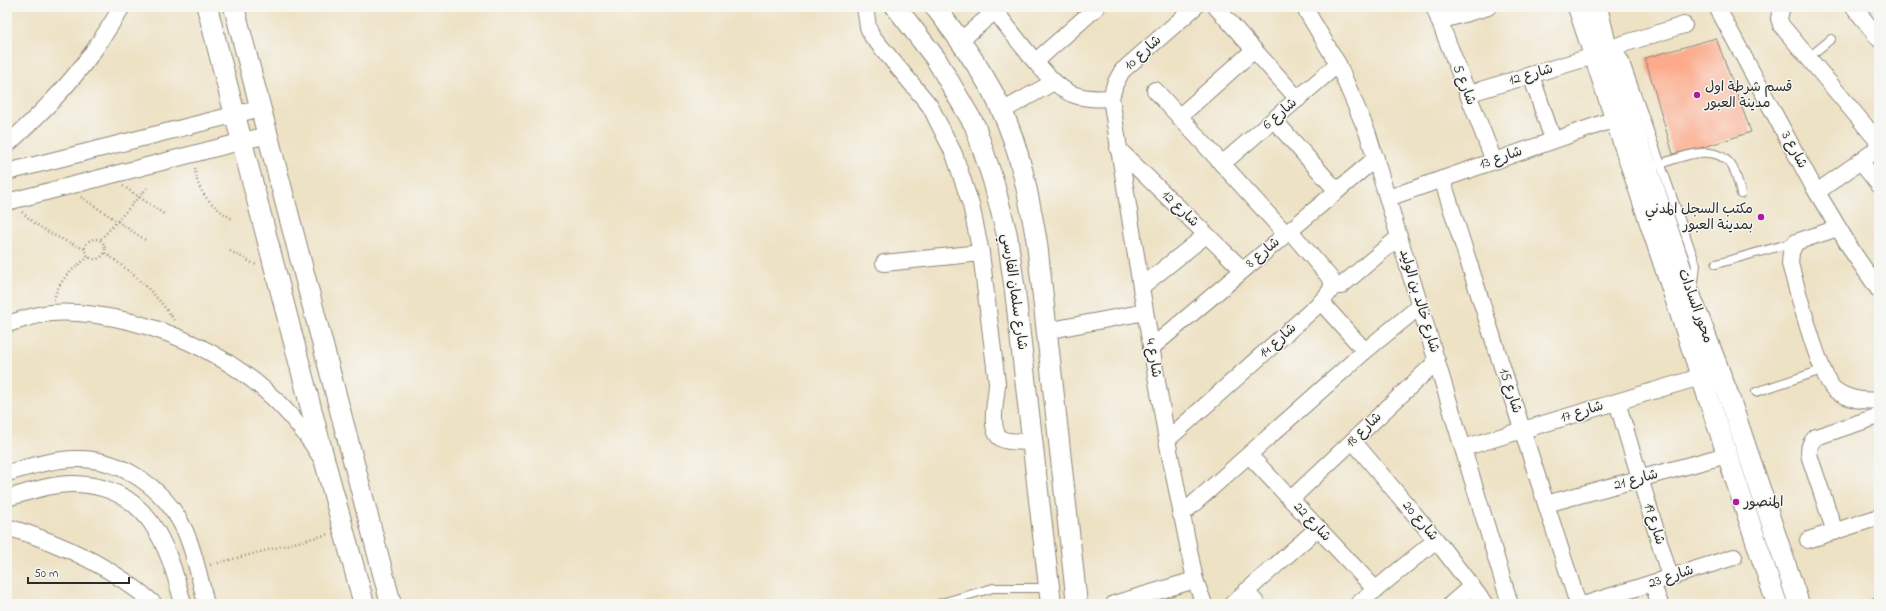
<svg xmlns="http://www.w3.org/2000/svg" width="1886" height="611" viewBox="0 0 1886 611" font-family="'Indie Flower','Playpen Sans Arabic',sans-serif">
<style>
.building{fill:#fcaa8b}
.lines{fill:none;stroke-linecap:round;stroke-linejoin:round}
.service-casing{stroke:#8c8678;stroke-width:10}
.minor-casing{stroke:#8c8678;stroke-width:18}
.tertiary-casing{stroke:#8c8678;stroke-width:22}
.path{stroke:#8c8678;stroke-width:2.5;stroke-dasharray:1 3;stroke-linecap:butt}
.service{stroke:#fff;stroke-width:8}
.minor{stroke:#fff;stroke-width:16}
.tertiary{stroke:#fff;stroke-width:20}
.poi-dot{fill:#b5179e;stroke:#f6f6f2;stroke-width:1.5}
.labels{text-anchor:middle;dominant-baseline:central;stroke-width:3;stroke-linejoin:round;paint-order:stroke}
.street-label{font-size:14px;fill:#2b2b2b;stroke:#f6f6f2}
.poi-label{font-size:14px;fill:#2b2b2b;stroke:#f6f6f2;text-anchor:start}
</style>
<rect width="100%" height="100%" fill="#f6f6f2"/>
<filter id="ink" filterUnits="userSpaceOnUse"><feTurbulence type="fractalNoise" baseFrequency=".025" numOctaves="2"/><feDisplacementMap in="SourceGraphic" scale="8" xChannelSelector="R" yChannelSelector="G"/><feConvolveMatrix kernelMatrix="1 2 1 2 8 2 1 2 1" color-interpolation-filters="sRGB"/></filter>
<filter id="wash" filterUnits="userSpaceOnUse"><feTurbulence type="fractalNoise" baseFrequency=".012" numOctaves="4" result="noise"/><feDisplacementMap in="SourceGraphic" scale="16" xChannelSelector="R" yChannelSelector="G"/><feGaussianBlur stdDeviation="0.9" result="paint"/><feColorMatrix in="noise" values="0 0 0 0 0 0 0 0 0 0 0 0 0 0 0 0 0 1.4 0 .05"/><feComposite in="paint" operator="in"/></filter>
<g filter="url(#wash)">
<rect width="100%" height="100%" fill="#eee2c5"/>
<g id="blocks">
<path class="building" d="M1716,38L1751,132L1701,148L1673,154L1645,58Z"/>
</g>
</g>
<g filter="url(#ink)">
<use href="#blocks" fill-opacity="0" stroke="#8c8678" stroke-width="1"/>
<g class="lines">
<defs>
<g id="service">
<path d="M1611,50L1621,54L1624,59L1696,265L1694,282L1691,288"/>
<path d="M1808,58L1831,39"/>
<path d="M1657,165C1680,158 1716,140 1733,168C1737,175 1739,186 1741,194"/>
<path d="M1716,264L1795,242"/>
<path d="M1756,392L1822,370"/>
<path d="M938,604L993,588H1049"/>
<path d="M1871,604L1879,600"/>
</g>
<g id="minor">
<path d="M865,7L868,27L872,36L930,106L954,154L971,205L981,253L997,383C997,398 987,431 1002,439C1009,443 1024,441 1032,442"/>
<path d="M1195,7L1122,71L1115,84L1111,98L1141,287L1167,440L1195,580L1204,604"/>
<path d="M1216,7L1298,99"/>
<path d="M1304,7L1338,64L1368,134L1510,604"/>
<path d="M1434,7L1494,161"/>
<path d="M1717,7L1812,184L1854,254L1879,290"/>
<path d="M1782,7L1779,18L1781,25L1877,140V147L1873,152L1817,192"/>
<path d="M1854,7L1879,39"/>
<path d="M995,11C1013,33 1048,84 1072,94C1085,99 1098,99 1111,98"/>
<path d="M1439,21L1488,7"/>
<path d="M961,40L1000,7"/>
<path d="M1607,49L1684,25"/>
<path d="M1036,61L1097,7"/>
<path d="M1531,75L1553,140"/>
<path d="M1155,90L1286,234"/>
<path d="M1467,94L1594,56"/>
<path d="M1002,111L1054,82"/>
<path d="M1179,117L1254,50"/>
<path d="M1274,120L1337,191"/>
<path d="M7,145C37,117 68,87 92,53C103,38 112,22 122,7"/>
<path d="M1118,149L1243,270"/>
<path d="M1860,161L1879,185"/>
<path d="M1222,164L1338,64"/>
<path d="M7,172L261,108"/>
<path d="M1442,179L1578,604"/>
<path d="M1388,198L1615,119"/>
<path d="M7,202L267,135"/>
<path d="M1838,228L1796,242L1791,252L1790,264C1797,288 1820,379 1835,390C1847,399 1865,402 1879,400"/>
<path d="M884,263L981,253"/>
<path d="M1333,286H1341L1399,237"/>
<path d="M1141,287L1206,235"/>
<path d="M1321,302L1365,351"/>
<path d="M7,324C21,320 37,314 51,313C78,311 107,316 132,322C211,343 277,386 320,456"/>
<path d="M1046,331L1145,312"/>
<path d="M1151,348L1376,158"/>
<path d="M1617,402L1670,577"/>
<path d="M1167,440L1321,302C1327,295 1335,288 1331,279L1290,231"/>
<path d="M1353,441L1436,540L1485,604"/>
<path d="M1463,448L1700,377"/>
<path d="M1249,455L1376,590"/>
<path d="M7,473C29,467 53,459 76,459C122,458 166,489 185,531C195,553 200,580 206,604"/>
<path d="M7,498C29,492 53,483 75,484C148,486 168,544 183,604"/>
<path d="M1291,499L1437,361"/>
<path d="M1546,504L1727,455"/>
<path d="M1181,515L1365,351L1420,306"/>
<path d="M7,527C61,543 112,566 154,604"/>
<path d="M1835,532L1810,458C1808,449 1809,444 1816,437L1879,416"/>
<path d="M1808,540L1879,517"/>
<path d="M1652,583L1660,604"/>
<path d="M1246,591L1257,604"/>
<path d="M1114,604L1195,580"/>
<path d="M1232,604L1318,528"/>
<path d="M1358,604L1436,540"/>
<path d="M1451,604L1472,586"/>
<path d="M1586,604L1734,557"/>
</g>
<g id="tertiary">
<path d="M207,7L326,466L364,604"/>
<path d="M234,7L391,604"/>
<path d="M896,7L936,59L975,126L993,180L1007,235L1015,291L1051,604"/>
<path d="M935,7C959,38 986,75 1002,111C1021,152 1029,199 1037,243L1077,604"/>
<path d="M1578,7L1777,604"/>
<path d="M1597,7L1607,49L1689,292L1728,394L1799,604"/>
</g>
</defs>
<use href="#service" class="service-casing"/>
<use href="#minor" class="minor-casing"/>
<use href="#tertiary" class="tertiary-casing"/>
<g class="path">
<path d="M195,168C196,193 214,208 234,220"/>
<path d="M123,186L164,214"/>
<path d="M81,197L147,241"/>
<path d="M22,212C40,230 62,240 85,249"/>
<circle cx="95" cy="249" r="10"/>
<path d="M101,239L147,188"/>
<path d="M230,251L258,266"/>
<path d="M105,253C132,272 156,293 174,320"/>
<path d="M54,300C58,280 73,268 89,257"/>
<path d="M210,565L329,534"/>
</g>
<use href="#service" class="service"/>
<use href="#minor" class="minor"/>
<use href="#tertiary" class="tertiary"/>
</g>
</g>
<g class="poi-dot">
<circle cx="1697" cy="95" r="4"/>
<circle cx="1761" cy="217" r="4"/>
<circle cx="1736" cy="502" r="4"/>
</g>
<g class="labels">
<g class="street-label">
<text transform="translate(1143 53) rotate(-42)">شارع 10</text>
<text transform="translate(1531 75) rotate(-16)">شارع 12</text>
<text transform="translate(1464 85) rotate(69)">شارع 5</text>
<text transform="translate(1280 114) rotate(-41)">شارع 6</text>
<text transform="translate(1794 150) rotate(62)">شارع 3</text>
<text transform="translate(1501 158) rotate(-19)">شارع 13</text>
<text transform="translate(1180 209) rotate(44)">شارع 12</text>
<text transform="translate(1263 253) rotate(-40)">شارع 8</text>
<text transform="translate(1014 292) rotate(82)">شارع سلمان الفارسي</text>
<text transform="translate(1419 301) rotate(73)">شارع خالد بن الوليد</text>
<text transform="translate(1695 306) rotate(70)">محور السادات</text>
<text transform="translate(1278 341) rotate(-42)">شارع 14</text>
<text transform="translate(1153 358) rotate(80)">شارع 4</text>
<text transform="translate(1510 391) rotate(72)">شارع 15</text>
<text transform="translate(1582 412) rotate(-17)">شارع 17</text>
<text transform="translate(1364 430) rotate(-44)">شارع 18</text>
<text transform="translate(1636 480) rotate(-15)">شارع 21</text>
<text transform="translate(1420 521) rotate(50)">شارع 20</text>
<text transform="translate(1312 522) rotate(47)">شارع 22</text>
<text transform="translate(1654 524) rotate(73)">شارع 19</text>
<text transform="translate(1671 577) rotate(-18)">شارع 23</text>
</g>
<g class="poi-label">
<text x="1705" y="87">قسم شرطة اول<tspan x="1705" dy="16">مدينة العبور</tspan></text>
<text x="1753" y="209" text-anchor="end">مكتب السجل المدني<tspan x="1753" dy="16">بمدينة العبور</tspan></text>
<text x="1744" y="502">المنصور</text>
</g>
</g>
<rect width="1886" height="611" fill="none" stroke="#f6f6f2" stroke-width="24"/>
<path d="M28 577v6h101v-6" fill="none" stroke="#2b2b2b" stroke-width="2"/>
<text x="34" y="577" font-size="12" fill="#2b2b2b" stroke="#f6f6f2" stroke-width="3" paint-order="stroke">50 m</text>
</svg>
